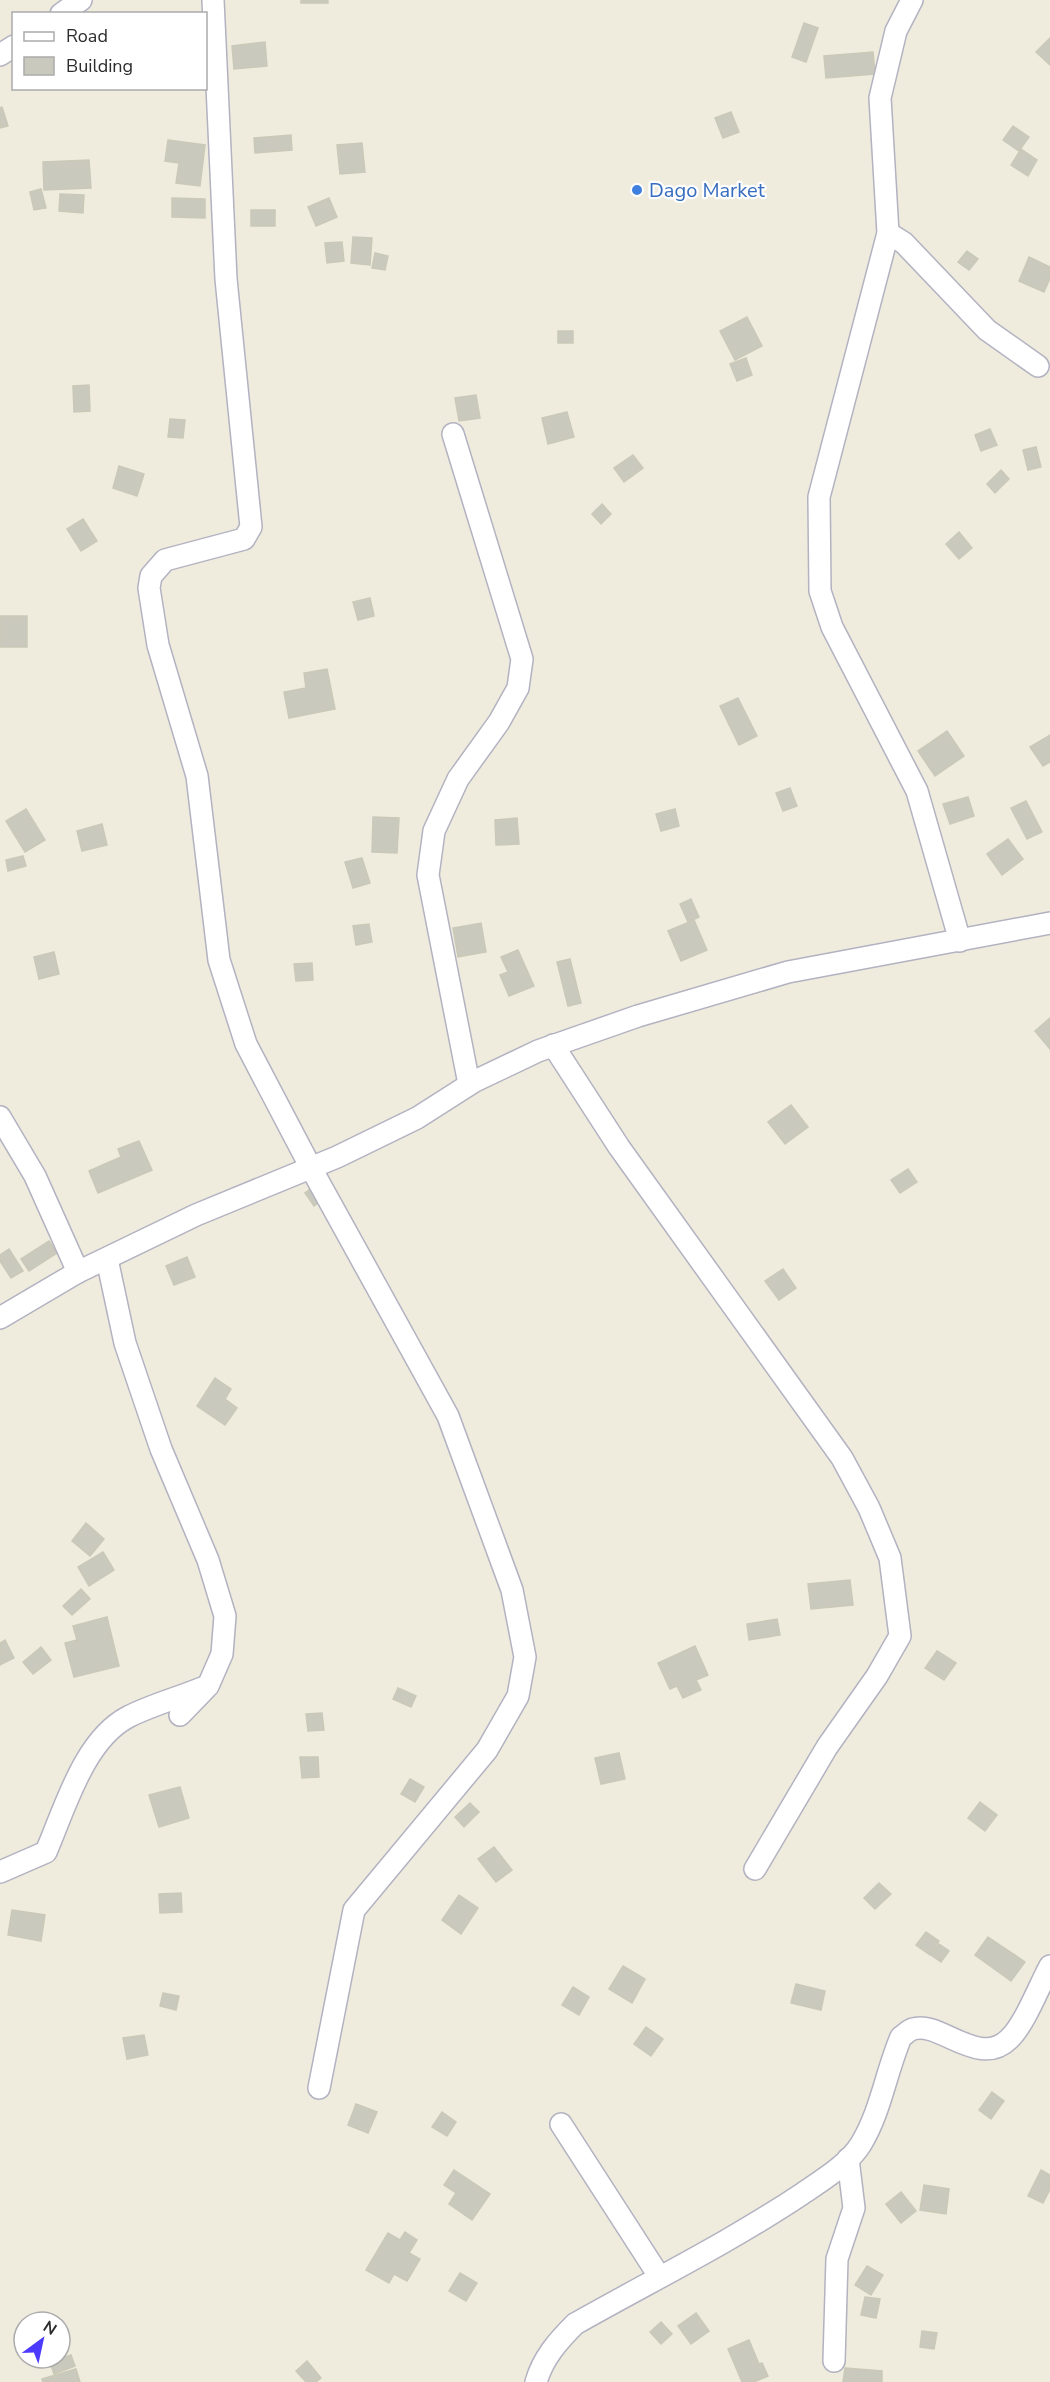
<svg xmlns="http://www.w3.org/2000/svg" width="1050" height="2382" viewBox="0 0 1050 2382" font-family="'Nunito Sans',sans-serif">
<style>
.building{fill:#cac9bd;stroke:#cac9b7;stroke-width:1.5}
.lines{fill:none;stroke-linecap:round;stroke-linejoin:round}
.minor-casing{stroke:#b3b2c1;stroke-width:24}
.minor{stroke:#fff;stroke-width:21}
.shop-dot{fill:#3f7fe0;stroke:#fff;stroke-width:2}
.labels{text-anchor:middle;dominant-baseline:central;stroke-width:4.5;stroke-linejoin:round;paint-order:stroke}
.shop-label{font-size:20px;fill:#366cbe;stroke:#fff;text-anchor:start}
</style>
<rect width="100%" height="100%" fill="#efecde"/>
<g class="building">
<rect x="301" y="0" width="27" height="3"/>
<path d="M804,23L818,28L806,62L792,57Z"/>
<path d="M1050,38V65L1036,52Z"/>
<path d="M265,42L267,66L234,69L232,46Z"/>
<path d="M873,52L875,74L826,78L824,56Z"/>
<path d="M2,107L8,126L0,128V108Z"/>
<path d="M731,112L739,132L723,138L715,118Z"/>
<path d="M1013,126L1029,137L1019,151L1003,140Z"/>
<path d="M291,135L292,150L255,153L254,138Z"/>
<path d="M168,140L205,145L200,186L176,183L179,163L165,161Z"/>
<path d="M362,143L365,172L340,174L337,145Z"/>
<path d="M1021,149L1037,160L1028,176L1011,165Z"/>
<path d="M89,160L91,188L44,190L43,162Z"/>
<path d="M41,189L46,208L34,210L30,192Z"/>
<path d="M60,194L84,195L83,213L59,211Z"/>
<path d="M172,198L205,199V218L172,217Z"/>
<path d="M329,198L337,217L316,226L308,207Z"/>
<rect x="251" y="210" width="24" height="16"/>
<path d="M353,237L372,238L370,265L351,263Z"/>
<path d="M342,242L344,261L327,263L325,243Z"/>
<path d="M967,251L978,259L969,270L958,262Z"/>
<path d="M375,253L388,256L385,270L372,268Z"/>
<path d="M1029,257L1050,267V278L1044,292L1019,281Z"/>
<path d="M747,317L762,346L735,360L720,331Z"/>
<rect x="558" y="331" width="15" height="12"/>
<path d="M746,358L752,375L737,381L730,364Z"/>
<path d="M89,385L90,411L74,412L73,386Z"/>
<path d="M476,395L480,418L459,421L455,398Z"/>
<path d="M567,412L574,437L548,444L542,418Z"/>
<path d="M170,419L185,420L183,438L168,437Z"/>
<path d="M990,429L997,445L981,451L975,435Z"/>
<path d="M1036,447L1041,467L1028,470L1023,450Z"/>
<path d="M633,455L643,468L624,482L614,468Z"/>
<path d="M119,466L144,474L137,496L113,488Z"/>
<path d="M1001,470L1009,479L995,493L987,484Z"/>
<path d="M602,504L611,514L601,524L592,514Z"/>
<path d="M83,519L97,541L81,551L67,529Z"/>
<path d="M959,532L972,548L959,559L946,544Z"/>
<path d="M370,598L374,616L358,620L353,602Z"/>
<rect x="0" y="616" width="27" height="31"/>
<path d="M327,669L335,709L289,718L284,692L306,688L304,673Z"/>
<path d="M738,698L757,736L739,745L720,706Z"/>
<path d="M947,731L964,756L935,776L918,751Z"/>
<path d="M1050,735V762L1043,766L1030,747Z"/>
<path d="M790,788L797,806L783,811L776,793Z"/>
<path d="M968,797L974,816L950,824L943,804Z"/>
<path d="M1026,801L1042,832L1027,839L1011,808Z"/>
<path d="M26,809L45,840L25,852L6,821Z"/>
<path d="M675,809L679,826L661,831L656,814Z"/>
<path d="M373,817L399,818L397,853L372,852Z"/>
<path d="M517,818L519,844L496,845L495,820Z"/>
<path d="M102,824L107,845L82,851L77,831Z"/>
<path d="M1008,839L1023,859L1002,875L987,854Z"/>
<path d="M23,856L26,866L8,871L6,860Z"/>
<path d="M362,858L370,883L353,888L345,862Z"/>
<path d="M691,899L699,917L688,922L680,904Z"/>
<path d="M694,920L707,950L681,961L668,931Z"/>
<path d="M481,923L486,952L458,957L453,928Z"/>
<path d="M369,924L372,942L356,945L353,926Z"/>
<path d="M518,950L534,986L509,996L500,975L508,972L501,957Z"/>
<path d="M54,952L59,974L39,979L34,957Z"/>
<path d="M570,959L581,1003L568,1006L557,962Z"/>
<path d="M312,963L313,980L296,981L294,964Z"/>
<path d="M1050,1018V1049L1035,1031Z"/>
<path d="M791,1105L808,1127L785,1144L768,1122Z"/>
<path d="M139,1141L152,1170L98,1193L89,1171L121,1157L118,1149Z"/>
<path d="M908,1169L917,1182L900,1193L891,1180Z"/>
<path d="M313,1187L322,1200L314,1206L305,1193Z"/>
<path d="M49,1241L57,1253L29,1271L21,1259Z"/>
<path d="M9,1249L23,1271L11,1278L0,1261V1255Z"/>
<path d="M187,1257L195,1277L174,1285L166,1266Z"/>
<path d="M783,1269L796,1288L779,1300L765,1281Z"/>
<path d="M215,1378L231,1389L225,1399L237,1408L225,1425L197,1406Z"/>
<path d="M86,1523L104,1539L90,1556L72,1541Z"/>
<path d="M103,1552L114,1570L89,1586L78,1567Z"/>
<path d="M850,1580L853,1605L811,1609L808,1584Z"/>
<path d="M81,1589L90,1599L72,1615L63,1606Z"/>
<path d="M107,1617L119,1666L74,1677L65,1643L77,1640L73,1626Z"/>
<path d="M777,1619L780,1635L749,1640L747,1624Z"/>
<path d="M5,1640L14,1658L0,1665V1643Z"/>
<path d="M695,1646L708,1675L696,1680L701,1690L683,1698L677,1686L670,1689L658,1663Z"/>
<path d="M41,1647L51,1660L33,1674L23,1662Z"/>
<path d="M937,1651L956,1663L944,1680L925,1668Z"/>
<path d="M398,1688L416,1696L411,1707L393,1699Z"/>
<path d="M322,1713L324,1730L308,1731L306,1714Z"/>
<path d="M619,1753L625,1779L601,1784L595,1758Z"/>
<path d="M300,1757H318L319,1777L302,1778Z"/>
<path d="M410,1779L424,1787L415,1802L401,1794Z"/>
<path d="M180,1787L189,1818L159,1827L149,1795Z"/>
<path d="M980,1802L997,1815L985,1831L968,1818Z"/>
<path d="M470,1803L479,1812L464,1827L455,1817Z"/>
<path d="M494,1847L512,1870L496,1882L478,1859Z"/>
<path d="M879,1883L891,1894L875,1909L864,1898Z"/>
<path d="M181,1893L182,1912L160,1913L159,1894Z"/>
<path d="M459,1895L478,1908L461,1934L442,1920Z"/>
<path d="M12,1910L45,1915L41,1941L8,1935Z"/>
<path d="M926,1932L939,1941L930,1955L916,1945Z"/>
<path d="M988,1937L1025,1962L1011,1981L975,1955Z"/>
<path d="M939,1944L949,1951L941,1962L931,1955Z"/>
<path d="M623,1966L645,1979L632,2003L609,1989Z"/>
<path d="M796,1984L825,1991L821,2010L791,2003Z"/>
<path d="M573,1987L589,1997L579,2015L562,2005Z"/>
<path d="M163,1993L179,1996L176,2010L160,2006Z"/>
<path d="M646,2027L663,2039L651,2056L634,2044Z"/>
<path d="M144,2035L148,2055L127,2059L123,2038Z"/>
<path d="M992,2092L1004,2101L991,2119L979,2110Z"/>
<path d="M356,2104L377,2112L368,2133L348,2125Z"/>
<path d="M442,2112L456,2122L447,2136L432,2127Z"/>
<path d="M454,2170L490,2194L472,2220L449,2204L456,2193L444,2185Z"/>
<path d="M1041,2170L1050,2175V2189L1043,2203L1028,2196Z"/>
<path d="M924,2185L949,2189L946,2214L920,2210Z"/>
<path d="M901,2192L916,2211L901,2223L886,2204Z"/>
<path d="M405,2232L417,2240L409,2253L420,2259L407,2281L394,2274L389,2283L366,2270L388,2233L400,2240Z"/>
<path d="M867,2266L883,2275L871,2295L855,2285Z"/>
<path d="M460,2273L477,2283L466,2301L449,2291Z"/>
<path d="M865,2297L880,2299L876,2318L861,2315Z"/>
<path d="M696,2313L709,2331L691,2344L678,2326Z"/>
<path d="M661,2322L672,2334L661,2344L650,2332Z"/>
<path d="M922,2331L937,2333L934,2349L920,2347Z"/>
<path d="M749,2340L759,2364L762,2363L768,2376L754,2382H742L728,2349Z"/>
<path d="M71,2355L75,2366L54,2374L50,2362Z"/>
<path d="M307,2361L321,2378L316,2382H306L296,2371Z"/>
<path d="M845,2368L882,2371V2382H843Z"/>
<path d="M76,2369L80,2382H43L42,2379Z"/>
</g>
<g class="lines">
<defs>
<g id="minor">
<path d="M213,0L226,279L251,527L244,539L165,560L151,576L149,588L158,645L197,776L219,960L246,1044L311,1168L448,1416L512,1590L525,1657L518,1696L487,1750L354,1910L319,2088"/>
<path d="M912,0L896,31L880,98L888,233L819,497L820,591L832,627L917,791L960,941"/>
<path d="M61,14L81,0"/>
<path d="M0,55L14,46"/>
<path d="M888,233L904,243L987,330L1038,366"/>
<path d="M453,434L522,659L518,688L499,722L458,779L434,831L428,875L469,1084"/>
<path d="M553,1045L619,1147L842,1458L869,1508L890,1558L900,1636L877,1676L827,1747L755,1869"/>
<path d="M0,1117L35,1176L78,1272"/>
<path d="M107,1259L125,1343L161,1449L208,1560L225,1616L222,1654L208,1686L180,1715"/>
<path d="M0,1318L78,1272L196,1215L337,1157L417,1118L475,1081L538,1051L638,1016L788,972L1050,923"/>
<path d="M0,1872L46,1852C65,1808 84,1740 128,1717C151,1705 178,1698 202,1688"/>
<path d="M561,2124L659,2276"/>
<path d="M834,2361L837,2259L854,2208L848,2159"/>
<path d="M536,2382C543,2358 558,2341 575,2324C651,2281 730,2242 802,2194C822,2180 848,2165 861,2144C881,2111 886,2072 901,2037C904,2035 909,2030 913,2029C939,2020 979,2069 1009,2039C1025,2024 1039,1986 1050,1966"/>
</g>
</defs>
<use href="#minor" class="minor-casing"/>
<use href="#minor" class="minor"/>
</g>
<circle class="shop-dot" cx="637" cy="190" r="6"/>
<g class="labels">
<g class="shop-label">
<text x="649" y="190">Dago Market</text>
</g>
</g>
<rect x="12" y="12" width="195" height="78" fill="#ffffff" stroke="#ababab" stroke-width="1.5"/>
<rect x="24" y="32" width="30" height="9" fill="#ffffff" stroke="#ababab" stroke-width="1.5"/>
<text x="66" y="42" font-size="18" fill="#2c2c2c">Road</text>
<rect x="24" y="57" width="30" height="18" fill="#cac9bd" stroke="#ababab" stroke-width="1.5"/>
<text x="66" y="72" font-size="18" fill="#2c2c2c">Building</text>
<g transform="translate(42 2340) rotate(33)"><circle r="28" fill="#ffffff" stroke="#ababab" stroke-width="1.5"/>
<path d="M0-4.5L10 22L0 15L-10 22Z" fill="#4c3bff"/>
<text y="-9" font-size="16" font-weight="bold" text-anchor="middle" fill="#2c2c2c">N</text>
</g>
</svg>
